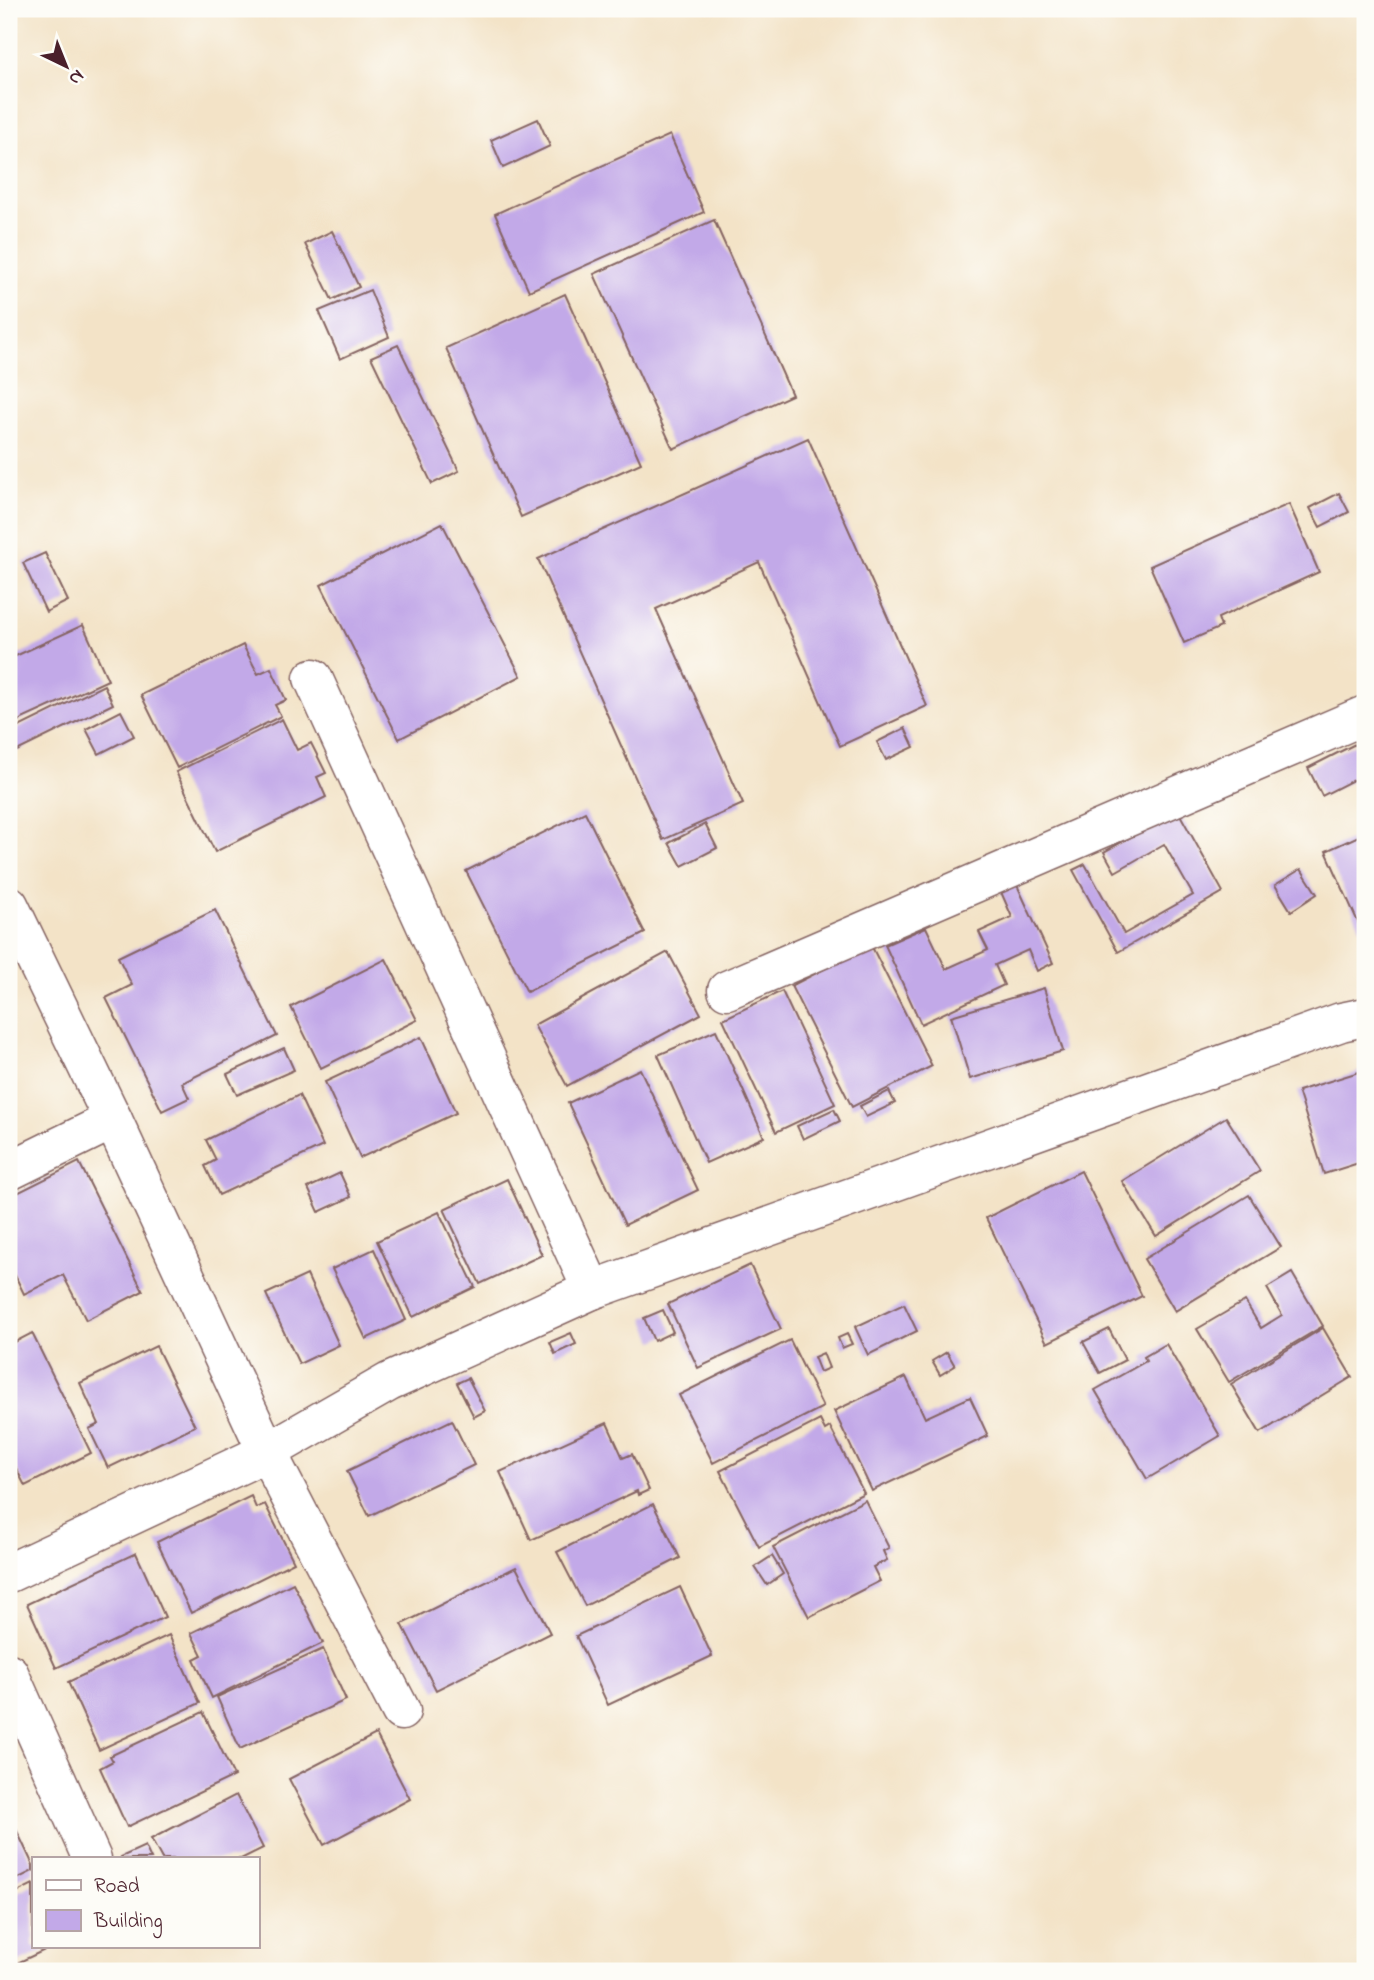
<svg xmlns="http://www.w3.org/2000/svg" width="1374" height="1980" viewBox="0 0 1374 1980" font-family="'Indie Flower',sans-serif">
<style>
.building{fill:#c2a9e8}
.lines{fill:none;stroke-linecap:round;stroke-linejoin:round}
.minor-casing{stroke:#856462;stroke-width:41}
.minor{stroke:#fff;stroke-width:38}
</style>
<rect width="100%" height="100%" fill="#fdfcf7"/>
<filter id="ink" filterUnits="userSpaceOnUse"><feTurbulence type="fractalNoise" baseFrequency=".0143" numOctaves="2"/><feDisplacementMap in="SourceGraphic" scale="14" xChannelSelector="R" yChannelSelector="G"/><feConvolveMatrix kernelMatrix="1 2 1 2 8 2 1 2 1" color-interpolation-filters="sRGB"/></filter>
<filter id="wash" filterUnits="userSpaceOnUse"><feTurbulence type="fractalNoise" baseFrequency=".00686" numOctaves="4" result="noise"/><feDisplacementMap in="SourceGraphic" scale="28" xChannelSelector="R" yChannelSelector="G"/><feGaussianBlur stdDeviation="1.57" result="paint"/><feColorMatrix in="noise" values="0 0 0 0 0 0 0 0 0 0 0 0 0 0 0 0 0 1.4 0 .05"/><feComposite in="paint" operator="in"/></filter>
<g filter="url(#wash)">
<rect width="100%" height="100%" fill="#f3e3c7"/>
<g id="blocks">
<g class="building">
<path d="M538,119L550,146L503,168L491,140Z"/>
<path d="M670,135L704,212L529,291L495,214Z"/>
<path d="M714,220L792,395L673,449L594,274Z"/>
<path d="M332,231L359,287L332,300L305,244Z"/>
<path d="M370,290L389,337L340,359L319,311Z"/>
<path d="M565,294L641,463L521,517L446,348Z"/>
<path d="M398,345L459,471L432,484L371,357Z"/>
<path d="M808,438L927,706L840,746L759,562L656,609L743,804L663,840L538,559Z"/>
<path d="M1339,493L1349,512L1320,527L1310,508Z"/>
<path d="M1289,504L1319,572L1218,618L1221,627L1184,643L1150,566Z"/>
<path d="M442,523L521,676L399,739L321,585Z"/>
<path d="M45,553L68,601L46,612L23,563Z"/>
<path d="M83,625L108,680L18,721L14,712L9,714V659Z"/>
<path d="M243,645L258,674L271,668L286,700L275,705L281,716L177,768L141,695Z"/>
<path d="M104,685L113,704L17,751L14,746L9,748V722L11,721L15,729Z"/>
<path d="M121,711L134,736L99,754L86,729Z"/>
<path d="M282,719L297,750L311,743L326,773L317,777L326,797L215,852L176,772Z"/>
<path d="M905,728L914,747L886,760L877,742Z"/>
<path d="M1365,739V774L1322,796L1308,768Z"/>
<path d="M1178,811L1223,892L1118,952L1073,870L1085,864L1124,934L1193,895L1164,844L1115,872L1104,852Z"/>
<path d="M585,812L645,933L527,992L466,871Z"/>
<path d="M705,824L717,848L682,866L669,843Z"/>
<path d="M1365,833V927L1361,929L1326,851Z"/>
<path d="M1301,869L1317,894L1291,911L1275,885Z"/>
<path d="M1017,885L1053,963L1037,971L1028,950L995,965L1004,985L921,1024L885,945L926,927L946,969L988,950L979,932L1012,917L1001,892Z"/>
<path d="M215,910L277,1036L182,1083L189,1098L162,1111L106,998L132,985L118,957Z"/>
<path d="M871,945L932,1066L852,1107L791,986Z"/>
<path d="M668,952L701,1014L567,1086L534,1025Z"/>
<path d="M386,959L417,1020L321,1068L291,1007Z"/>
<path d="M1044,988L1063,1051L970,1079L951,1016Z"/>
<path d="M782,991L835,1104L776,1132L723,1019Z"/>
<path d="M716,1030L764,1137L706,1163L658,1055Z"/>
<path d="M421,1037L456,1113L360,1158L325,1082Z"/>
<path d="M284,1048L294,1070L237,1095L227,1074Z"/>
<path d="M640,1069L698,1190L625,1225L568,1103Z"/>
<path d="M1365,1070V1161L1324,1174L1298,1091Z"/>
<path d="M889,1091L895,1103L866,1117L860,1106Z"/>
<path d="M299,1095L323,1146L219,1195L205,1166L216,1160L206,1140Z"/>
<path d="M834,1109L840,1121L803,1139L797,1126Z"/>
<path d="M1226,1117L1260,1171L1156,1236L1122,1181Z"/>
<path d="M79,1162L143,1291L86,1320L63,1275L24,1294L9,1263V1197Z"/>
<path d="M1081,1171L1142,1296L1047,1343L986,1218Z"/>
<path d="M340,1173L351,1197L319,1212L308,1188Z"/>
<path d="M507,1179L542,1255L480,1284L444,1209Z"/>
<path d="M1249,1195L1281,1247L1175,1311L1144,1259Z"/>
<path d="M439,1212L475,1287L413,1317L377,1241Z"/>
<path d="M374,1249L406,1320L366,1339L332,1269Z"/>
<path d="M750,1265L781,1329L698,1368L668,1304Z"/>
<path d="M1292,1273L1323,1326L1229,1382L1197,1329L1245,1301L1261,1328L1282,1315L1267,1288Z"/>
<path d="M307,1275L339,1345L299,1364L266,1294Z"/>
<path d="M904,1304L917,1331L868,1355L855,1327Z"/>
<path d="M663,1310L673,1332L654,1341L644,1318Z"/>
<path d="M1323,1328L1352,1377L1260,1433L1231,1384Z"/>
<path d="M1109,1329L1125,1360L1100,1373L1083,1342Z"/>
<path d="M32,1333L91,1453L25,1486L9,1454V1345Z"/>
<path d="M571,1333L576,1344L555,1354L550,1342Z"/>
<path d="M847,1334L852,1344L842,1348L838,1338Z"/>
<path d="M790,1340L823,1407L713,1463L679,1395Z"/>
<path d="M1166,1344L1220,1436L1147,1479L1095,1390L1146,1361L1144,1357Z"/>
<path d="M156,1346L195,1426L108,1468L89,1429L99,1424L80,1383Z"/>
<path d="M947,1352L955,1366L940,1375L932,1361Z"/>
<path d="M823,1353L829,1368L820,1372L814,1357Z"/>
<path d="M906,1377L925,1418L970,1397L988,1436L872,1491L834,1411Z"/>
<path d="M468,1378L485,1411L474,1417L457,1383Z"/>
<path d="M452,1420L474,1465L369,1516L347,1471Z"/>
<path d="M820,1420L825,1430L830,1427L864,1493L759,1547L720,1471Z"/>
<path d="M607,1423L623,1458L632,1454L649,1490L638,1495L637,1491L531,1540L500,1472Z"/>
<path d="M251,1496L256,1508L265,1504L294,1562L191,1613L157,1542Z"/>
<path d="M865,1500L889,1548L883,1551L887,1560L873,1567L880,1581L809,1617L773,1547Z"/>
<path d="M653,1504L680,1558L585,1606L557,1552Z"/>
<path d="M136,1553L165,1617L56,1668L27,1604Z"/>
<path d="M772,1556L783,1574L767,1585L755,1567Z"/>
<path d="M516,1567L550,1633L436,1690L402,1624Z"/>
<path d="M293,1583L323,1643L212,1698L194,1659L202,1655L191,1633Z"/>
<path d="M680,1587L712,1656L608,1705L576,1636Z"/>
<path d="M169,1635L200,1703L99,1750L68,1682Z"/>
<path d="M323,1649L346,1700L240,1749L217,1697Z"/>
<path d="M203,1712L234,1776L127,1827L100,1768L113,1761L110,1756Z"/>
<path d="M376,1734L410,1799L324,1845L289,1779Z"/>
<path d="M236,1795L263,1848L241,1859H162L151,1839Z"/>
<path d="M9,1814L33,1865V1871L9,1883Z"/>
<path d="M145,1846L151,1859H122L121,1857Z"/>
<path d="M33,1884V1947H51L9,1967V1896Z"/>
</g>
</g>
</g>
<g filter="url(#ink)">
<use href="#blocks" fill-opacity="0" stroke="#856462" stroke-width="2"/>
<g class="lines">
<defs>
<g id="minor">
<path d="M313,678L592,1290"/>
<path d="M9,905L113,1120L267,1452L401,1711"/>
<path d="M727,990L1365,715"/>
<path d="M9,1171L113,1120"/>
<path d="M9,1573L267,1452L389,1382L592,1290L1341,1022L1365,1017"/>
<path d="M9,1673L92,1859"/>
</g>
</defs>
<use href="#minor" class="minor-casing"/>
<use href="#minor" class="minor"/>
</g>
</g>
<rect width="1374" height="1980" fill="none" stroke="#fdfcf7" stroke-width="35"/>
<rect x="32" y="1857" width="228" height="91" fill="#fdfcf7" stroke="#b5a4a5" stroke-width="2"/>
<rect x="46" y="1880" width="35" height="10" fill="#ffffff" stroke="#b5a4a5" stroke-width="2"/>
<text x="94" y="1892" font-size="21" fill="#4a1f2b">Road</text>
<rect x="46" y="1910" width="35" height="21" fill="#c2a9e8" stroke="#b5a4a5" stroke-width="2"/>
<text x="94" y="1927" font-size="21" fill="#4a1f2b">Building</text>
<g transform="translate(66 66) rotate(137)" stroke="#fdfcf7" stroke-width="5" paint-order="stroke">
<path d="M0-5L12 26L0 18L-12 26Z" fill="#4a1f2b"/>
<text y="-10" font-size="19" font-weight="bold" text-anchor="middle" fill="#4a1f2b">N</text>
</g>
</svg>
